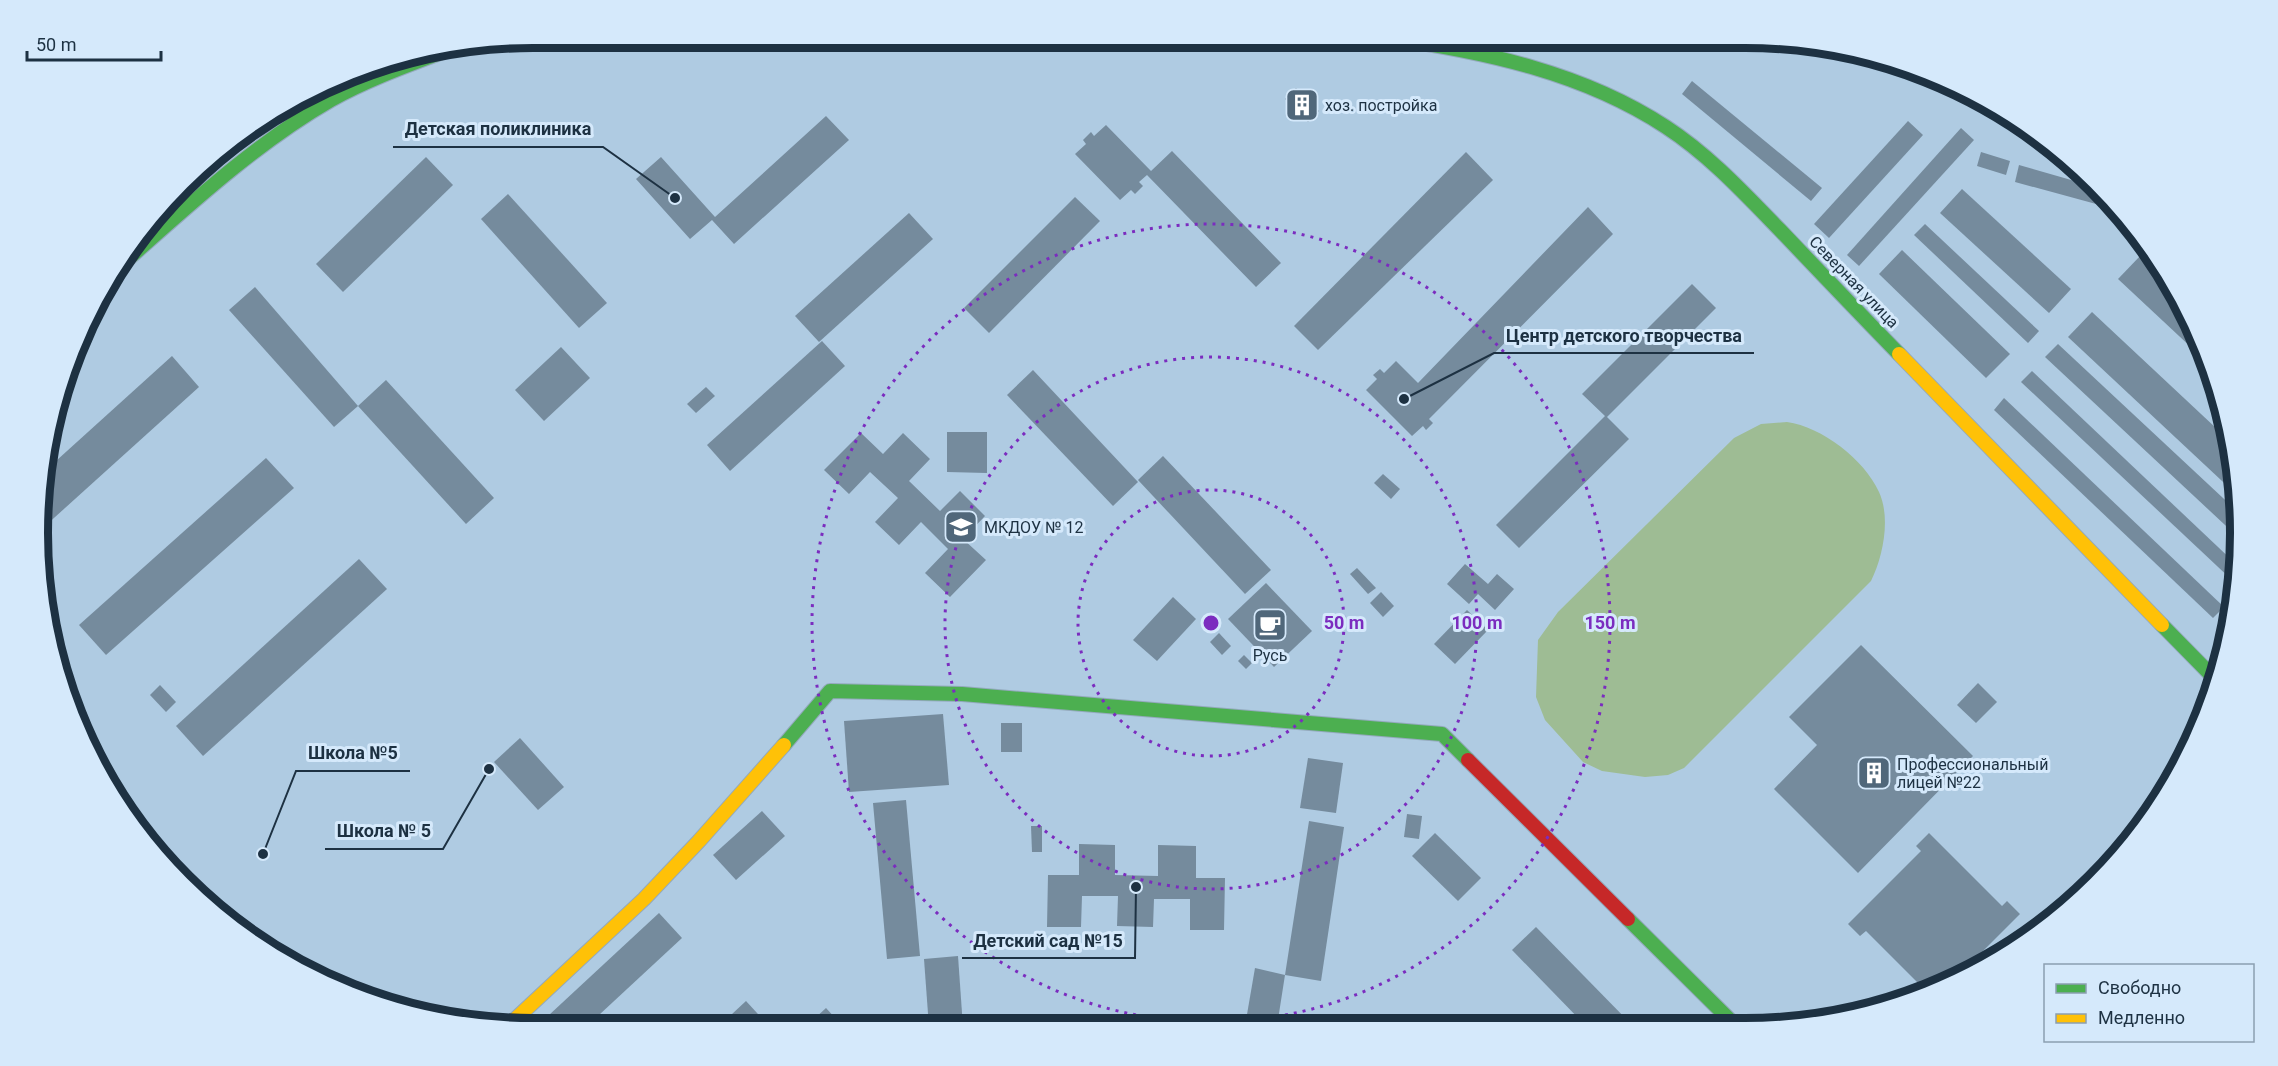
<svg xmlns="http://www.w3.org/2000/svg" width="2278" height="1066" viewBox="0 0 2278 1066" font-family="Roboto,sans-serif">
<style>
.green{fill:#9ebc94}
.building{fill:#758b9d}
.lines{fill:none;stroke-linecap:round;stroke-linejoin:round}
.fast-casing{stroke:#93a9bc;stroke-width:16}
.slow-casing{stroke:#93a9bc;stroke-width:16}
.jam-casing{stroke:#93a9bc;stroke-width:16}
.fast{stroke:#4caf50;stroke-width:14}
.slow{stroke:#ffc107;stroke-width:14}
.jam{stroke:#c62828;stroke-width:14}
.ring{fill:none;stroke:#7b2cbf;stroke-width:3;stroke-dasharray:3 6}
.labels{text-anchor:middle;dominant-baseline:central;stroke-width:6;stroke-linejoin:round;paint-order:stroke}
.poi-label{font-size:16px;fill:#1d3142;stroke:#d5e9fb;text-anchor:start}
.street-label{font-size:16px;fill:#1d3142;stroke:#d5e9fb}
.rim{fill:none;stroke:#1d3142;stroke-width:8}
.centre{fill:#7b2cbf;stroke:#d5e9fb;stroke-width:3}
.ring-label{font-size:18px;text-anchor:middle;font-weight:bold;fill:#7b2cbf;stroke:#d5e9fb;stroke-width:6;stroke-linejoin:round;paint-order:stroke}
.leader{fill:none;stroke:#1d3142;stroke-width:2}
.callout-dot{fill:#1d3142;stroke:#d5e9fb;stroke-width:2}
.callout-label{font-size:18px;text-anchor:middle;font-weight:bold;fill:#1d3142;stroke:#d5e9fb;stroke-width:6;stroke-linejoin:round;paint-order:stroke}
</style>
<rect width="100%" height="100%" fill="#afcbe2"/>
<path class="green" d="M1787,422C1822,427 1864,459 1879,492C1891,518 1883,557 1871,581L1684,768L1668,775L1645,777L1602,771L1583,762L1545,720L1536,697L1538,640L1558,612L1734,438L1761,424Z"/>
<g class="building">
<path d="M1692,81L1822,188L1811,201L1682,94Z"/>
<path d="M1296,88L1319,111L1308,122L1285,99Z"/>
<path d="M826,116L849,140L734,244L712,220L690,239L636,179L661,157L715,217Z"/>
<path d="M1908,121L1923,135L1829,238L1814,224Z"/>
<path d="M1106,125L1151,171L1172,151L1281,263L1256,287L1147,175L1139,182L1143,186L1135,194L1131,190L1120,200L1075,154L1086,144L1083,140L1091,132L1094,136Z"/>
<path d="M1961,128L1974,140L1859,266L1847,255Z"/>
<path d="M1466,152L1493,180L1318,350L1294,326Z"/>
<path d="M1981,152L2010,161L2006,175L1977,166Z"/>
<path d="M426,157L453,185L343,292L316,264Z"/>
<path d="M2019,165L2099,188L2118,210L2015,182Z"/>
<path d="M1962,189L2071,289L2049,313L1940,213Z"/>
<path d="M508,194L607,303L579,328L481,219Z"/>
<path d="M1075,197L1100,221L989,333L964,308Z"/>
<path d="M1588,207L1613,234L1429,419L1433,423L1426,430L1423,426L1412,436L1366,390L1377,379L1373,375L1380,369L1384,373L1396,361L1418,383Z"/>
<path d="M909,213L933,239L819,342L795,316Z"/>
<path d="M1925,224L2039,331L2028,343L1914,235Z"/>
<path d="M1902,250L2010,354L1986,378L1879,274Z"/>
<path d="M2142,254L2168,278L2203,343L2209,364L2118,279Z"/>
<path d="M1692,284L1716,308L1607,417L1629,439L1519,548L1496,525L1605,416L1582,394Z"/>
<path d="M255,287L358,406L334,427L229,310Z"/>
<path d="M2092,312L2232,443L2237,495L2068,337Z"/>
<path d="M822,341L845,366L730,471L707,445Z"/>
<path d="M2058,344L2238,512L2240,539L2045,357Z"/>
<path d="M561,347L590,378L544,421L515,390Z"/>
<path d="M172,356L199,387L44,527L46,470Z"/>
<path d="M1033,370L1138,482L1113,506L1007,395Z"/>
<path d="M2032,371L2237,565L2236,578L2233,581L2021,382Z"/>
<path d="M386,380L494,498L466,524L358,406Z"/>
<path d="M706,387L715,396L696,413L687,404Z"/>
<path d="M2004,398L2224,607L2213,618L1994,410Z"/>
<path d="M947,432H987V473L947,472Z"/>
<path d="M861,433L883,454L903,433L930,459L909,481L940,511L960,491L985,516L963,539L986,560L950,597L925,573L948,549L921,522L899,545L875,522L898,498L870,472L849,494L824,470Z"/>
<path d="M1163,456L1271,570L1245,594L1138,480Z"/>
<path d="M266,458L294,488L106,655L79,625Z"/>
<path d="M1383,474L1400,489L1391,499L1374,483Z"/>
<path d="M359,559L387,589L203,756L176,726Z"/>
<path d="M1465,564L1488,584L1497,574L1514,589L1495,610L1478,594L1469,604L1447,584Z"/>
<path d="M1357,568L1376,588L1368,594L1350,574Z"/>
<path d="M1266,583L1312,631L1274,667L1228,619Z"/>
<path d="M1381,592L1394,606L1383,617L1370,603Z"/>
<path d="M1173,597L1196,619L1157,661L1133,640Z"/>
<path d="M1467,610L1488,630L1455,664L1434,644Z"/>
<path d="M1219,633L1231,646L1222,655L1210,642Z"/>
<path d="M1861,645L1973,756L1858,873L1774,789L1817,745L1789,717Z"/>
<path d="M1244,655L1252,663L1246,669L1238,661Z"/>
<path d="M1978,683L1997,702L1976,723L1957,705Z"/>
<path d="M160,685L176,702L166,712L150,695Z"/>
<path d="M943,714L949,785L849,792L844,721Z"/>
<rect x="1001" y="723" width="21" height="29"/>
<path d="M520,738L564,787L538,810L494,762Z"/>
<path d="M1308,758L1343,763L1336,813L1300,808Z"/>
<path d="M100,770L138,811L133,816L104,780Z"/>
<path d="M906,800L920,956L887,959L873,803Z"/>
<path d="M762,811L785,836L736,880L713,855Z"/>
<path d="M1407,814L1422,816L1419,839L1404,837Z"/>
<path d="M1309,821L1344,827L1321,981L1285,975Z"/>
<path d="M1031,826H1042V852H1032Z"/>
<path d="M1435,833L1481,878L1458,901L1412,856Z"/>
<path d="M1929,833L2002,906L2007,901L2020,914L1965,969L1968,972L1935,991L1928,993L1866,931L1860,936L1848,924L1921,851L1916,846Z"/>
<path d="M1079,844L1115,845V875L1158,876V845L1196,846V878H1225L1224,930H1190V899H1154L1153,927L1117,926L1118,896H1082L1081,927H1047L1048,875H1079Z"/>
<path d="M659,913L682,938L585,1028H535Z"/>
<path d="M1536,927L1632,1025H1585L1512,950Z"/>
<path d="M958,956L963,1027H929L924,959Z"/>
<path d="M1255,968L1285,975L1277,1026H1245Z"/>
<path d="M746,1001L769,1026L767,1028H717Z"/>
<path d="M826,1008L837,1020L829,1028H820L813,1020Z"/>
<path d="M1452,1017L1461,1025H1443Z"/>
</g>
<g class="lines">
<defs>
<g id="fast">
<path d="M1387,38C1483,51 1584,73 1666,127C1709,155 1744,193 1780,230C1819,271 1859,313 1899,354"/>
<path d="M118,268C185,209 253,145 331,100C365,81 403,67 440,53"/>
<path d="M2162,625L2216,680"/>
<path d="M784,745L830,691L962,694L1442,734L1468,760"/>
<path d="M1628,919L1734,1024"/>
</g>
<g id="slow">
<path d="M1899,354L2162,625"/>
<path d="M508,1026L644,899L699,841L784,745"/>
</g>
<path id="jam" d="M1468,760L1628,919"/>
</defs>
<use href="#fast" class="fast-casing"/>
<use href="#slow" class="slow-casing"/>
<use href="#jam" class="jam-casing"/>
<use href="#fast" class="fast"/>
<use href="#slow" class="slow"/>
<use href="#jam" class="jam"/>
</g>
<g class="ring">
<circle cx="1211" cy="623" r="133"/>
<circle cx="1211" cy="623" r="266"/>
<circle cx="1211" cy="623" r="399"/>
</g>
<defs>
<symbol id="building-square" viewBox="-11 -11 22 22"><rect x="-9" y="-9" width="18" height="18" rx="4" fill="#50677a" stroke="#d5e9fb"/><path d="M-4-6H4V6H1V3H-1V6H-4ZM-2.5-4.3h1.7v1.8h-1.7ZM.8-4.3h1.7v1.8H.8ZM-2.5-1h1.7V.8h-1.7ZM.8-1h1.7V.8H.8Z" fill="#fff"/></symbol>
<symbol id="school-square" viewBox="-11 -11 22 22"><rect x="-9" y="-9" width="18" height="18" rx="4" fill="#50677a" stroke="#d5e9fb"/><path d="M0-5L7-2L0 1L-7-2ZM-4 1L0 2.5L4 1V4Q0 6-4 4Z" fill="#fff"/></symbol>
<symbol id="cafe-square" viewBox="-11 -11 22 22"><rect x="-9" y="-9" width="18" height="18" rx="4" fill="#50677a" stroke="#d5e9fb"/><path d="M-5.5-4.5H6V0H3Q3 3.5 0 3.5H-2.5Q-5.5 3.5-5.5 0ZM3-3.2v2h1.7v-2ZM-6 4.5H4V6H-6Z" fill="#fff"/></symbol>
</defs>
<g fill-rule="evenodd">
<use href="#building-square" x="1283" y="86" width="38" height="38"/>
<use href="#school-square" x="942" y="508" width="38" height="38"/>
<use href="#cafe-square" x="1251" y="606" width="38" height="38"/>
<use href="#building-square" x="1855" y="754" width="38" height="38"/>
</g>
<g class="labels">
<g class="poi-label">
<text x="1325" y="105">хоз. постройка</text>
<text x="984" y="527">МКДОУ № 12</text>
<text x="1270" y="655" text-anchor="middle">Русь</text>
<text x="1897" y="764">Профессиональный<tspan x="1897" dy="18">лицей №22</tspan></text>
</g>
<g class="street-label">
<text transform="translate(1854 282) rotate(46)">Северная улица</text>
</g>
</g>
<path d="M0 0H2278V1066H0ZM533 48H1745A485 485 0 0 1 2230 533V533A485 485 0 0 1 1745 1018H533A485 485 0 0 1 48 533V533A485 485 0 0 1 533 48Z" fill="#d5e9fb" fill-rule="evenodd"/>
<path class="rim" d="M533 48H1745A485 485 0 0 1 2230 533V533A485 485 0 0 1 1745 1018H533A485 485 0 0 1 48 533V533A485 485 0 0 1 533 48Z"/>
<circle cx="1211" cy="623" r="9" class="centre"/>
<g class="ring-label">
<text x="1344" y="629">50 m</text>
<text x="1477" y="629">100 m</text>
<text x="1610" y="629">150 m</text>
</g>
<path class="leader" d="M675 198L603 147H393M1404 399L1494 353H1754M263 854L296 771H410M489 769L443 849H325M1136 887L1135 958H962"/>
<g class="callout-dot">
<circle cx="675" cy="198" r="6"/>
<circle cx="1404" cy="399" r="6"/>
<circle cx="263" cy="854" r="6"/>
<circle cx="489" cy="769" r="6"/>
<circle cx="1136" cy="887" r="6"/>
</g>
<g class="callout-label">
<text x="498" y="135">Детская поликлиника</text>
<text x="1624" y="342">Центр детского творчества</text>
<text x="353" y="759">Школа №5</text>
<text x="384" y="837">Школа № 5</text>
<text x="1048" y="947">Детский сад №15</text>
</g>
<rect x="2044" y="964" width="210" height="78" fill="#d5e9fb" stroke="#8b9fb1" stroke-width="1.5"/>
<rect x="2056" y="984" width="30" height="9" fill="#4caf50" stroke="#8b9fb1" stroke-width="1.5"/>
<text x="2098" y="994" font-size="18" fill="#1d3142">Свободно</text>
<rect x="2056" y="1014" width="30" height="9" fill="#ffc107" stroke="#8b9fb1" stroke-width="1.5"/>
<text x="2098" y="1024" font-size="18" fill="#1d3142">Медленно</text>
<path d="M27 51v9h134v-9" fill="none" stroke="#1d3142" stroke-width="3"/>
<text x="36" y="51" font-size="18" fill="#1d3142" stroke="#d5e9fb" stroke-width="4.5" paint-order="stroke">50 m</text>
</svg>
